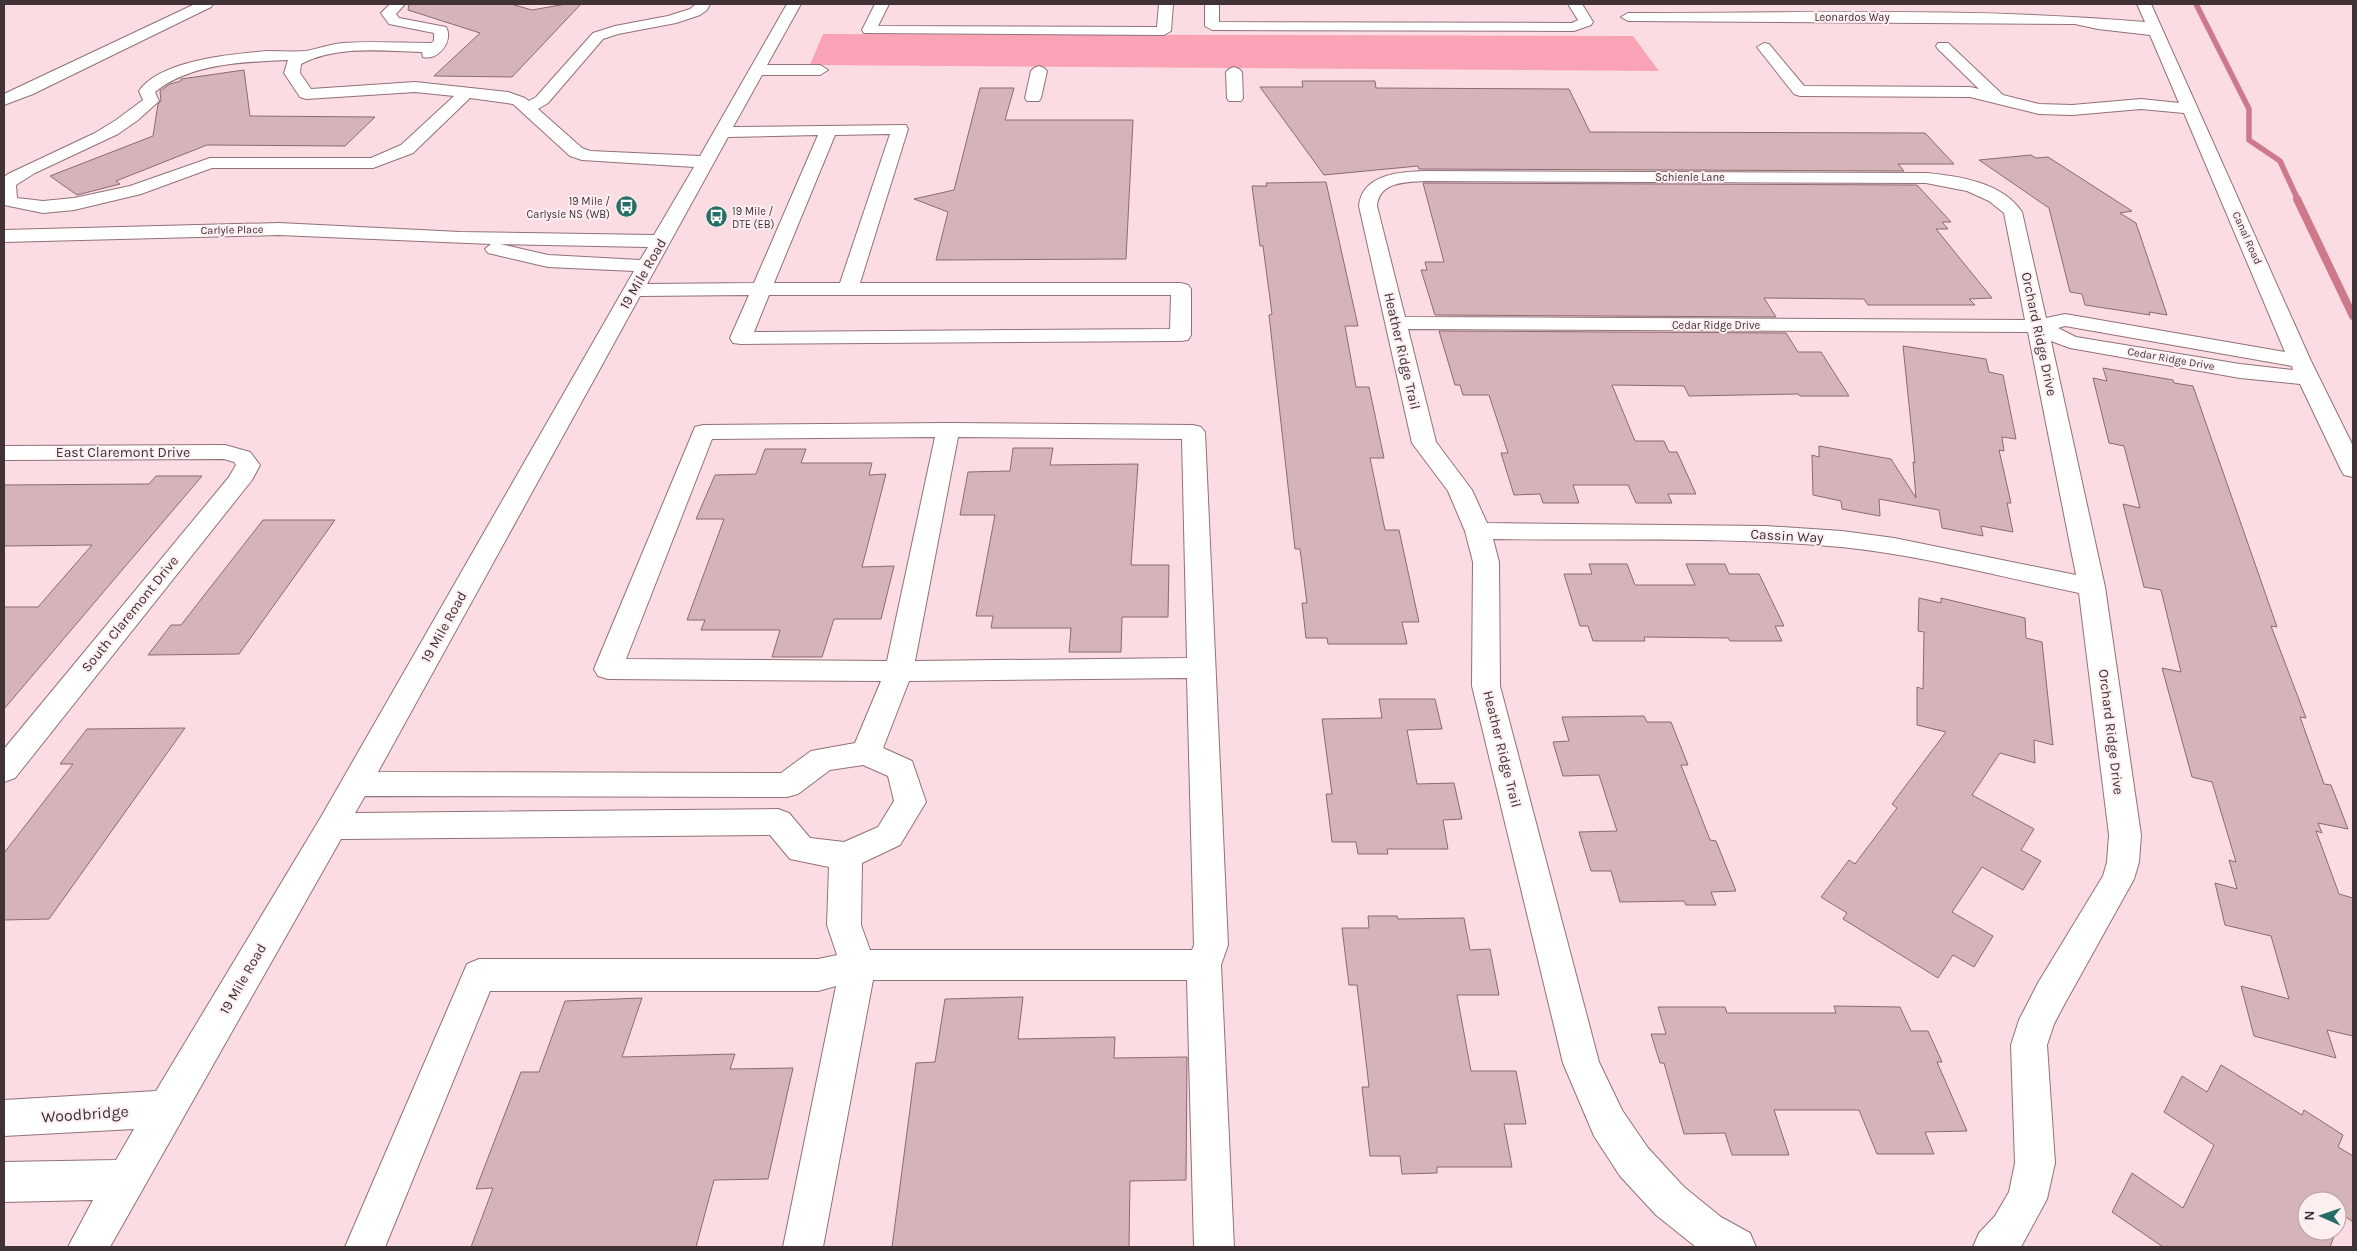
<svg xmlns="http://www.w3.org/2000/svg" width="2357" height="1251" viewBox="0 0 2357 1251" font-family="Karla,sans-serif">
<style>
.green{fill:#faa3b6}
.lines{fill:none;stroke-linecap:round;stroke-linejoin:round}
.stream-far1{stroke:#ce788b;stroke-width:5.5}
.stream{stroke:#ce788b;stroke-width:8}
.building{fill:#d6b2b9;stroke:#8b6b71}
.minor-casing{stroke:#927177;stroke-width:2}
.minor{fill:#fff;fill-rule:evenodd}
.labels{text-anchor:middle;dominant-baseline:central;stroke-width:4;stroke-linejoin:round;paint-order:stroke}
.far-street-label{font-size:11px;fill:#413235;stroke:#fdeef0}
.far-poi-label{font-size:11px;fill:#413235;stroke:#fdeef0;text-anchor:end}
.street-label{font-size:14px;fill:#413235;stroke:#fdeef0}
.near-street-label{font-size:16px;fill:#413235;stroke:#fdeef0}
</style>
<rect width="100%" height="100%" fill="#fadce2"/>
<path class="green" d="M823,34L1633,36L1659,71L810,65Z"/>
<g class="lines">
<path class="stream-far1" d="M2196,4L2249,109V140L2280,161L2298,200"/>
<path class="stream" d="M2297,199L2353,316"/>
</g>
<g class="building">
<path d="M409,4H511L532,10L566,4H581L512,77L434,76L480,33L408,10Z"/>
<path d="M244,70L250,116L375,117L345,146L207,145L116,181L120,184L77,195L50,176L153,136L158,104L161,101L160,91L170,84L181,81V79Z"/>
<path d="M1302,81H1375L1376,88L1569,89L1590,132L1925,133L1954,164H1898L1904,171L1419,169L1418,166L1324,175L1260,87H1303Z"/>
<path d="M980,88H1014L1005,120H1133L1126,259L936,260L948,212L914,199L954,190Z"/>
<path d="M2031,155L2036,158L2048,157L2132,211L2120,213L2136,223L2167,315L2149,312L2150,315L2085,305L2082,294L2070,292L2049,208L1979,160Z"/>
<path d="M1326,182L1358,326H1345L1356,387H1369L1384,458H1370L1385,530H1399L1419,622H1402L1407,644H1328L1327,638H1306L1302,603H1307L1300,549H1295L1269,315L1272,314L1263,246H1260L1252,186H1267L1266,183Z"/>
<path d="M1423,183L1917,185L1951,222H1942L1948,229H1936L1992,298L1969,299L1975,305H1868L1864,299L1764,298L1776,317L1435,315L1421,270H1427L1425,262H1444Z"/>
<path d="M1439,331L1786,333L1798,352H1821L1849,396H1800L1798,394L1689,396L1684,386L1612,385L1635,441H1664L1669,452H1677L1696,494H1668L1672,503H1636L1628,485H1573L1579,503H1543L1540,494L1514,495L1501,453H1508L1489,395H1463L1460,385H1455Z"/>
<path d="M1903,346L1986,359L1989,372L2003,375L2016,439L2002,437L2004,451L1999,450L2011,503H2007L2013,532L1981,526L1983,536L1942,528L1939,510L1879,499L1880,516L1842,509L1841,501L1813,495L1812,455L1819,457V446L1891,459L1916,498L1913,462L1915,463Z"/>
<path d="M2103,368L2173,380L2174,383L2193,386L2277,627L2271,626L2306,718L2300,717L2324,784L2331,785L2348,829L2318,823L2322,833L2316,831L2339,894L2353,898V1036L2327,1030L2336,1058L2254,1036L2241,986L2289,999L2271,936L2225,925L2215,883L2237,889L2229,860L2236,862L2212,782L2192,777L2162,668L2181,672L2161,590L2144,587L2123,504L2140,508L2124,446L2109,443L2093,378L2107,381Z"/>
<path d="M1013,448H1053L1050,465L1138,464L1131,565H1169L1168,617H1122L1121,652H1069L1071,628H991L993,616H976L995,515H960L968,472L1010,471Z"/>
<path d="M765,449H806L801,463H872L869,475L886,474L862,567L894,566L881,619H834L822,657H772L780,630H701L705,620H687L724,519H696L715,475L756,474Z"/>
<path d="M156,476H202L4,709V607H38L92,545L4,546V485L149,484Z"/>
<path d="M263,520H335L239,654L148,655L171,625H181Z"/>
<path d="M1589,564H1627L1635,585H1695L1686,564H1725L1729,574H1759L1784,626H1775L1782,641H1730L1728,638L1644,637L1645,641H1593L1588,626H1580L1564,574H1592Z"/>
<path d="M1919,598L1941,603V598L2025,618L2026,638L2042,642L2053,745L2034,740L2035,763L2000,753L1972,795L2034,829L2021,850L2041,861L2023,890L1982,867L1952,912L1993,936L1974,967L1953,955L1938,978L1843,919L1847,913L1821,897L1849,860L1855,864L1897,808L1892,804L1946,732L1917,725V687L1923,689L1924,632L1918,631Z"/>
<path d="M1379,699H1435L1442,729L1407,730L1417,784L1454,783L1462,819L1443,820L1448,849H1387L1388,854H1358L1356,842H1332L1326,794H1332L1322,719L1382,718Z"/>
<path d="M1644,716L1647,722H1671L1688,765H1681L1710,840L1716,841L1736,891L1711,892L1716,905H1686L1684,901L1620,902L1611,871H1591L1579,832L1617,831L1599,775L1563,776L1553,742L1569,741L1562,717Z"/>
<path d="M185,728L49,919L4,920V853L73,764H60L87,729Z"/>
<path d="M1368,916H1397L1398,919L1464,918L1470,950L1490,949L1499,995H1457L1471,1071H1516L1526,1124H1504L1512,1167H1437V1173L1402,1174L1400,1156H1370L1362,1087H1369L1357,985H1349L1342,928H1369Z"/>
<path d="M1023,997L1018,1039L1115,1037L1114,1058L1187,1057L1186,1180L1130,1181L1129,1247H892L916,1063L935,1062L945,999Z"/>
<path d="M642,998L622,1057L735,1054L730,1069L793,1068L768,1179L714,1180L696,1247H471L493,1188L476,1189L521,1072H539L565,1001Z"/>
<path d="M1834,1006L1900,1007L1911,1031H1928L1942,1062H1937L1967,1131L1925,1132L1934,1154H1877L1859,1110H1774L1789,1155H1732L1725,1133L1684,1134L1664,1063H1660L1651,1034H1666L1658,1007H1725L1727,1013H1836Z"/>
<path d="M2221,1065L2302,1115L2304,1110L2343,1135L2338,1147L2353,1156V1222L2343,1215L2337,1230V1201H2307V1231H2336L2330,1247H2163L2112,1212L2132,1173L2183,1208L2214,1145L2164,1112L2182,1076L2207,1092Z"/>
</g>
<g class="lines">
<defs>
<g id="minor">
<path d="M195,4H213L211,7L33,94L4,105V94Z"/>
<path d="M390,4H405L396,14L399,18L446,27C454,41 438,61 423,57L422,52C383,51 337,45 301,64L300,73L311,89L415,82L508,92L525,98L529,101L536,97L593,33L615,26L668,16L690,9L696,4H710L707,10L700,15L676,23L618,34L603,39L548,103L538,109L582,148L590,151L700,156L787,4H801L767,65H820L828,70L820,75H762L733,127L906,125L908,129L860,283H1181L1188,285L1191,289V335L1188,340L1180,341L741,344L733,343L730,338L749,295L640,296L378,772L781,773L811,751L855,743L881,681L608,679L598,676L594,669L695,427L703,425L948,423L1193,425L1201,427L1205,432L1228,945L1221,965L1234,1247H1194L1187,980H873L823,1247H783L836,986L818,991H490L385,1247H345L467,964L479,959H818L837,955L827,925L829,867L790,859L770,835L341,839L110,1247H68L93,1200L4,1202V1162L116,1160L134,1129L4,1136V1100L156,1091L321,817L634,271L548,267L488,253L485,249L491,244L279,235L4,242V230L279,223L460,232L654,235L694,167L582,160L570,156L513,104L470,98L413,153L373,168H212L141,194L74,210L43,213L4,205V177L8,174L95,133L116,120L143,100L139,91C160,60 233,54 267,51C280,51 293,52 306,51C318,49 330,44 343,43C372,41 401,43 431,43L434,41V33L389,24L381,13ZM288,60L284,73L300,97L306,99L415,92L454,96L401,145L371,158H210L130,186L74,198L43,201L17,198L16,185L35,173L118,134L138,120L159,101L155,92C191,63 244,62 288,60ZM890,134L840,283H774L835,135ZM818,135L754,283L647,284L728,137ZM500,244L648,247L640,260L548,255ZM769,295H1171L1170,329L754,332ZM935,437L887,661L626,659L712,439ZM958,437L1182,439L1187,658L915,661ZM1187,678L1194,945L1192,950H870L861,925L862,863L900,845L926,802L912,761L883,748L909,681ZM863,765L888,776L894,801L878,827L844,842L810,838L789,813L778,809L355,813L365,796L787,797L798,794L830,770Z"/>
<path d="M875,4H889L878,26L1157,27L1159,4H1173L1171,31L1164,35L864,33L862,30Z"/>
<path d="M1205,4H1219V22L1572,23L1578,20L1568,4H1582L1593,22L1591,25L1574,31L1212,30L1205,26Z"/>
<path d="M2137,4H2151L2311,361L2353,446V477L2344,475L2341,470L2300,384L2240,378L2070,348L2051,341L2105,587L2141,835L2139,862L2134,879L2064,1005L2054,1024L2047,1045L2055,1163L2047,1199L2021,1247H1973L1979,1233L1995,1216L2009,1192L2015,1163L2011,1045L2019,1020L2038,983L2103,876L2107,862L2109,835L2079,593C2001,577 1921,555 1841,547C1726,536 1609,541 1493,539L1499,562L1500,686L1599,1062L1622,1110L1648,1148L1684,1187L1721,1217L1750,1233L1756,1247H1696L1656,1215L1620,1176L1594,1136L1563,1063L1472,686L1473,562L1465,531L1448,491L1412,443L1359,206C1362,174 1399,172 1425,171L1926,173C1959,176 2002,182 2022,212L2046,318L2065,314L2285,352L2184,113L2141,109L2072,115L2039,114L1970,97L1800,96L1794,94L1757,47L1764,43L1769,44L1804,86L1970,87L1979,89L1938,49L1936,46L1938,43H1948L2003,95L2039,104L2072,105L2141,99L2179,103L2150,35L2098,29L2075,24L1628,21L1621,17L1628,13C1800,13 1973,7 2145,22ZM1425,181L1926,183L1967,191L1989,201L2004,213L2025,320L1405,317L1377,206C1379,182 1405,182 1425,181ZM2065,326L2292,366L2293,370L2240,364L2076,337L2058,328ZM1408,329L2028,332L2076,575L1894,538L1842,531L1765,526L1487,523L1472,490L1436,442Z"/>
<path d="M1039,66L1044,68L1047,71L1041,98L1039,101H1027L1025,98L1031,71L1034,68Z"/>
<path d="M1234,67L1239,69L1242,72L1243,98L1241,101H1229L1227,98L1226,72L1229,69Z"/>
<path d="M225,445L250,452L260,465L252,480L15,778L4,782V749L229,477L236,465L234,462L224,459L4,460V446Z"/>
</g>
</defs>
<use href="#minor" class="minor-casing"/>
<use href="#minor" class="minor"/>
</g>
<defs>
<symbol id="bus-disc" viewBox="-11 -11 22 22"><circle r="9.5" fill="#256e66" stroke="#fdeef0"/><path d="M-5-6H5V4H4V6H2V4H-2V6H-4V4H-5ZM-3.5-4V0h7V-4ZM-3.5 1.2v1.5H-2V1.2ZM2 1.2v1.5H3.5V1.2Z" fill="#fff"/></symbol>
</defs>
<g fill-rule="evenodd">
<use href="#bus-disc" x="614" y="194" width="25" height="25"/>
<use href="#bus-disc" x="704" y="204" width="25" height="25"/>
</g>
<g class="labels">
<g class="far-street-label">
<text x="1852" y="17">Leonardos Way</text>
<text x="1690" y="177">Schienle Lane</text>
<text transform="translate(232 230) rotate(-1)">Carlyle Place</text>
<text transform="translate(2247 238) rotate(66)">Canal Road</text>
<text x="1716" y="325">Cedar Ridge Drive</text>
<text transform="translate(2171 359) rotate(10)">Cedar Ridge Drive</text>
</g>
<g class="far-poi-label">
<text x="610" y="201">19 Mile /<tspan x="610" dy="13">Carlysle NS (WB)</tspan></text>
<text x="732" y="211" text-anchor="start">19 Mile /<tspan x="732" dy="13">DTE (EB)</tspan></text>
</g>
<g class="street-label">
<text transform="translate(643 274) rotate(-60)">19 Mile Road</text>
<text transform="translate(2039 334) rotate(78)">Orchard Ridge Drive</text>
<text transform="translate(1402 351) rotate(77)">Heather Ridge Trail</text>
<text x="123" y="452">East Claremont Drive</text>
<text transform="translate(1787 536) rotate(3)">Cassin Way</text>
<text transform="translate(130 614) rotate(-51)">South Claremont Drive</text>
<text transform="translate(444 627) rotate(-61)">19 Mile Road</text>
<text transform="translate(2111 732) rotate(83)">Orchard Ridge Drive</text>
<text transform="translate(1502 749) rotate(76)">Heather Ridge Trail</text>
<text transform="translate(243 979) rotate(-60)">19 Mile Road</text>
</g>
<g class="near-street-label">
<text transform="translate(85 1114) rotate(-4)">Woodbridge</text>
</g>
</g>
<rect width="2357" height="1251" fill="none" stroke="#413235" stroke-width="10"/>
<g transform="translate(2322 1216) rotate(272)"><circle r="24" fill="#fdeef0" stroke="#b2a3a5"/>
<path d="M0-4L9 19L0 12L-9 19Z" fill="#256e66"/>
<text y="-8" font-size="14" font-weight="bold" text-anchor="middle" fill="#413235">N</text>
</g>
</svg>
